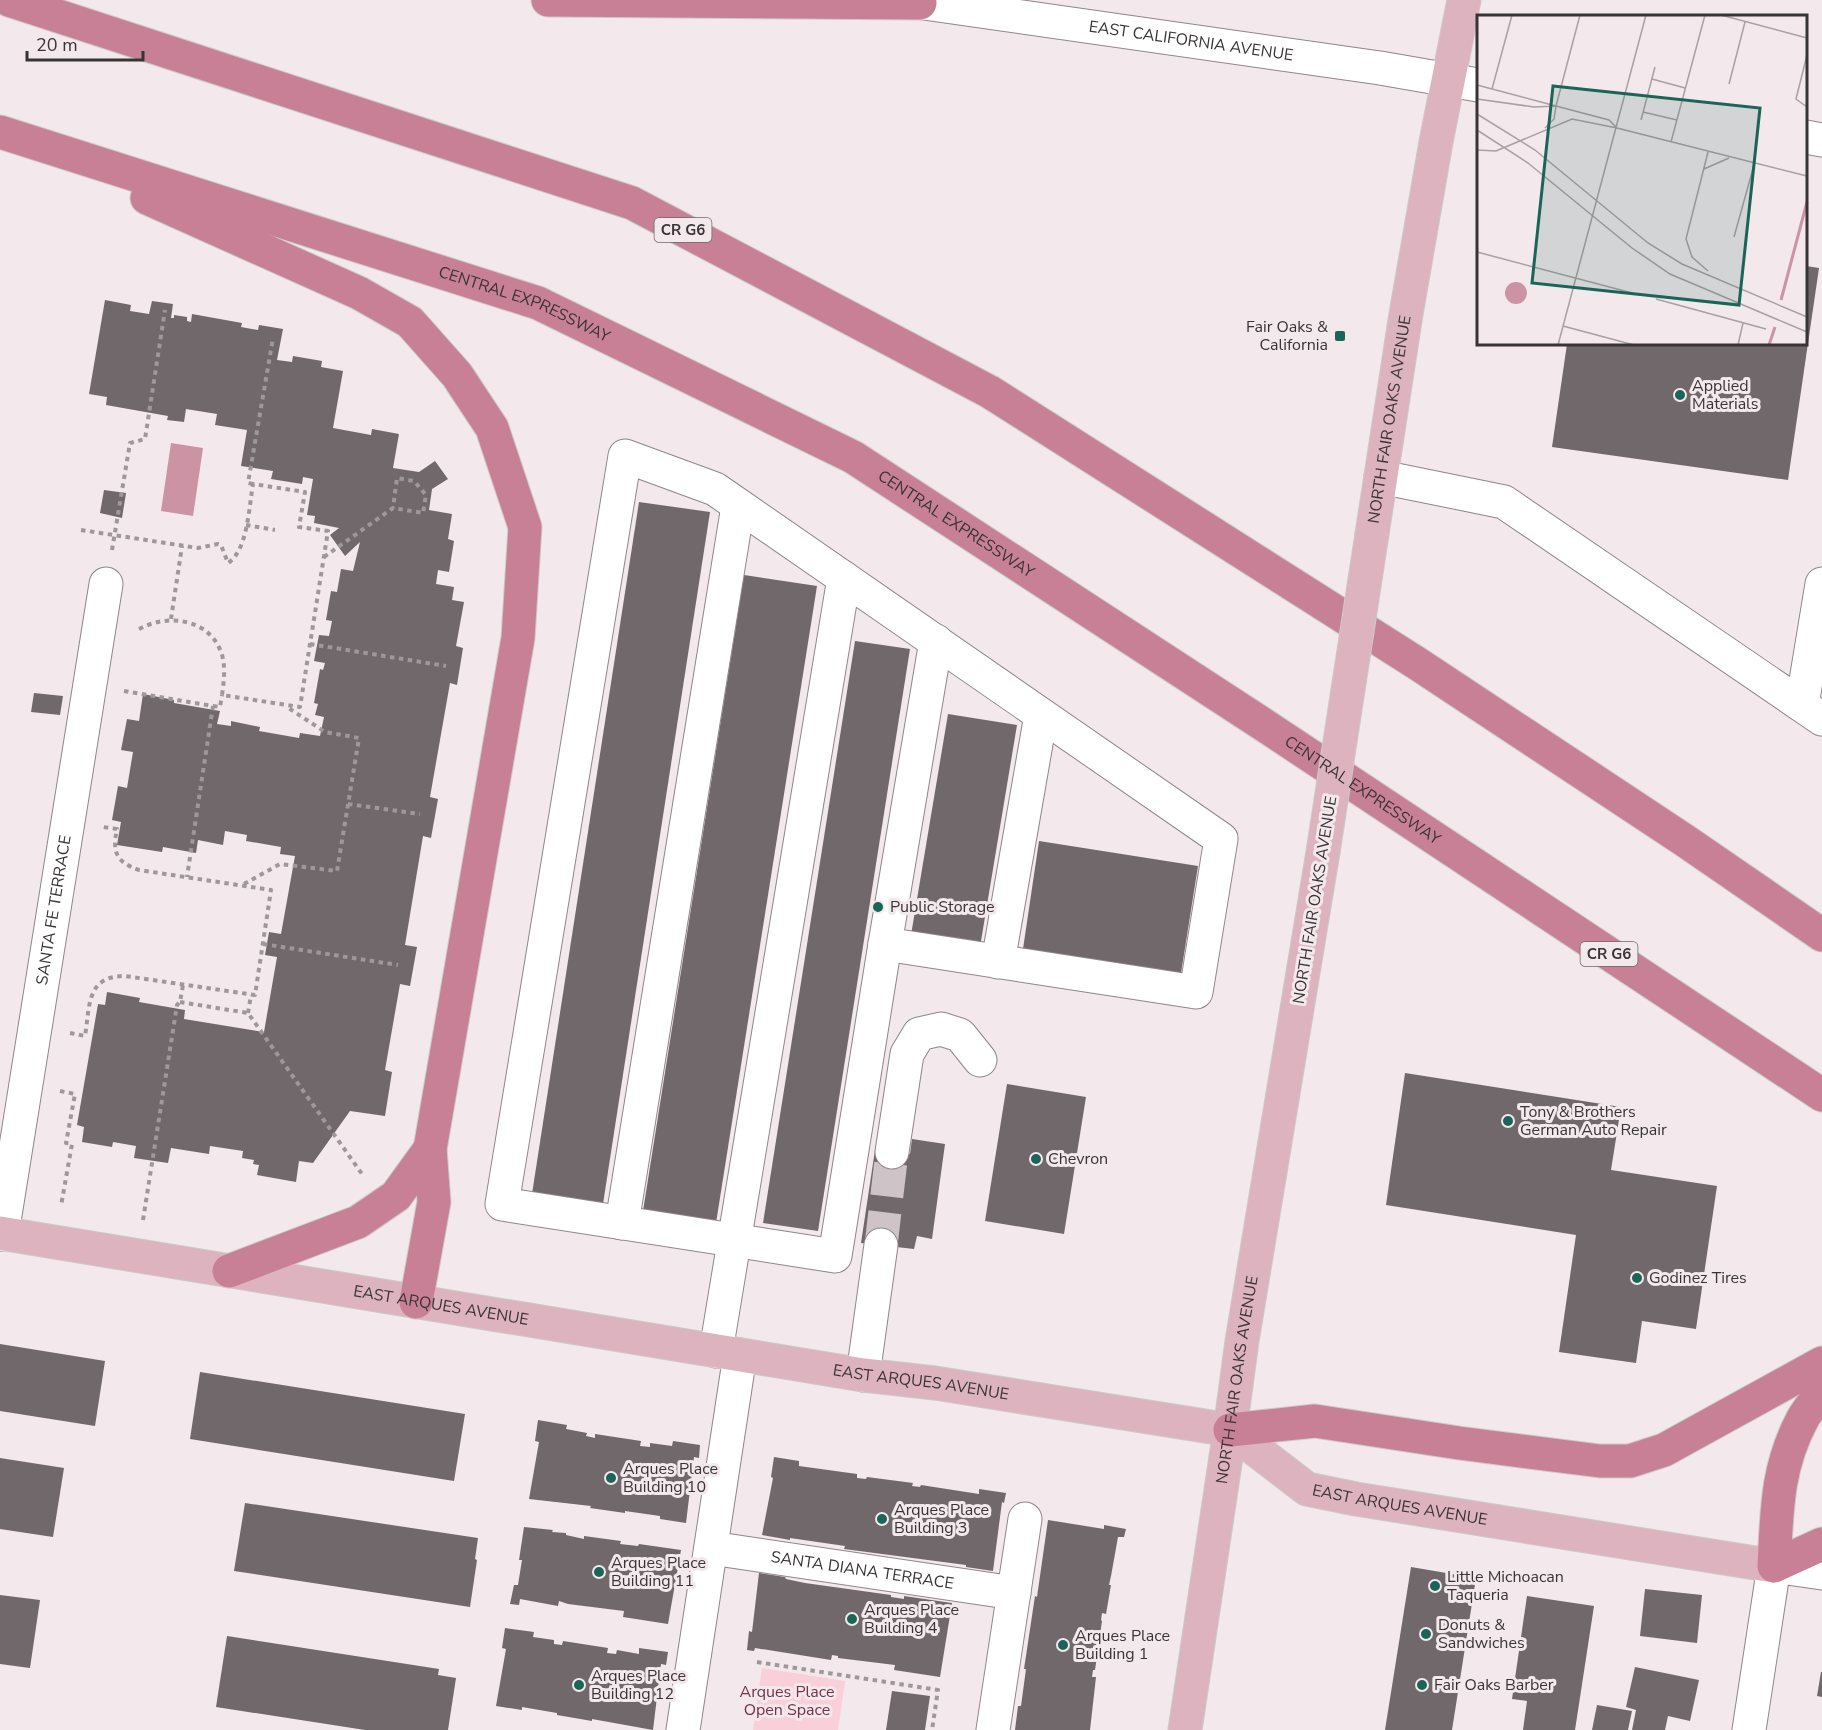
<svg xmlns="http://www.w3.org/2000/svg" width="1822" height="1730" viewBox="0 0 1822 1730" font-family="'Nunito Sans',sans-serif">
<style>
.green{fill:#f9cfda}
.water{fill:#cb93a3}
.building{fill:#71686b}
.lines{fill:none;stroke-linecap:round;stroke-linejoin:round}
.minor-tunnel{stroke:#cec4c7;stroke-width:33;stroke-dasharray:33 16;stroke-linecap:butt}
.minor-casing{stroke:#8f8688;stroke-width:35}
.major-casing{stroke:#cbcaca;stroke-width:35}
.highway-casing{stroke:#cbcaca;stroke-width:35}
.path{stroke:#9f989a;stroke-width:4;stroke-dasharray:4.5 4.5;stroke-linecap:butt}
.minor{stroke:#fff;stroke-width:33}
.major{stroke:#ddb3bf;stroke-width:33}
.highway{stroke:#c78095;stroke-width:33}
.major-bridge-casing{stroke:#cbcaca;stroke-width:35;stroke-linecap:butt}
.major-bridge{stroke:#ddb3bf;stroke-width:33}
.poi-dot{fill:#1b6458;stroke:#f3e8eb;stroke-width:2}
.labels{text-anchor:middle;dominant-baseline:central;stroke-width:6;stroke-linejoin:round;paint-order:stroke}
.shield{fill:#f3e8eb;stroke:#706a6c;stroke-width:1.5}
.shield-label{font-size:15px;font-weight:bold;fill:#383435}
.street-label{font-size:16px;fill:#383435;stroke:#f3e8eb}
.poi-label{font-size:16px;fill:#383435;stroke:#f3e8eb;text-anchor:start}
.park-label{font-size:16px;fill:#763149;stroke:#f3e8eb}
.inset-river{fill:none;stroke:#cb93a3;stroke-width:3}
.inset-road{fill:none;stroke:#a8a0a2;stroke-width:1.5}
.view{fill:#1b6458;fill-opacity:0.15;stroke:#1b6458;stroke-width:3}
.inset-edge{fill:none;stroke:#383435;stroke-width:3}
</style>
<rect width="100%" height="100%" fill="#f3e8eb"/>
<path class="green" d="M762,1668L845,1681L838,1730H753Z"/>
<path class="water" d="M171,443L203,448L193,516L161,511Z"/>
<g class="building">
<path d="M1806,266L1819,268L1788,480L1552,447L1567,344H1806Z"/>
<path d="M105,300L131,305L130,311L149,314L152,301L173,304L171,318H174V315L187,317V321L191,322L192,314L242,323L241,327L258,330L259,325L283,329L277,360L292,362L293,356L322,361L321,367L343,371L333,428L371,435L372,429L399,434L393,468L419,472L435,461L448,479L432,489L429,510L452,514L448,539L454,541L449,572L438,570L436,584L454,587L452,600L464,602L456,646L463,648L457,685L450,683L430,797L438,799L431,838L423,836L405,945L417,947L410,986L400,984L385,1070L392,1072L385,1116L350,1111L313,1163L299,1161L296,1182L257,1175L259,1165L253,1164L254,1160L242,1158L243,1151L210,1146L209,1154L171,1148L168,1163L134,1158L136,1146L113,1142L112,1147L82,1142L84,1127L77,1125L98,1004L105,1005L107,992L140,998L139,1002L185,1010L184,1019L264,1032L277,957L265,955L269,932L281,934L295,856L280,854L281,847L246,841L247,835L225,831L223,845L198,840L196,853L163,847L162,852L117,845L121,822L112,820L118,786L127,788L133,752L121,750L127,719L139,721L143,694L174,700V703L220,711L217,724L231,726V721L260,727L259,731L299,738L300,733L320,736L324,717L315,715L318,704L314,703L320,669L323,670L325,663L314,661L319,635L329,636L332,621L326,620L331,591L337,592L341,569L353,571L360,542L345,556L330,535L339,528L314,523L315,516L307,515L313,479L303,477L302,484L271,479L273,471L241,466L247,430L215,425L217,414L186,409L184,422L167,420L168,416L106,405L107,397L89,394Z"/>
<path d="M104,490L126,493L122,518L100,513Z"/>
<path d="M639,502L710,512L603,1204L532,1194Z"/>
<path d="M744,575L817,586L716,1223L643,1211Z"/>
<path d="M855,641L910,649L818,1231L763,1223Z"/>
<path d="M34,693L63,696L60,715L31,712Z"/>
<path d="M948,714L1017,725L980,947L911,935Z"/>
<path d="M1039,841L1198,866L1181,973L1023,949Z"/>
<path d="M1405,1073L1621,1107L1611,1170L1717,1186L1696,1329L1642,1321L1636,1363L1559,1352L1576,1235L1386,1205Z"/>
<path d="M1007,1084L1086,1097L1064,1234L985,1221Z"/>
<path d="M912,1139L945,1144L932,1239L917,1236L914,1249L861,1243L875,1150L910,1154Z"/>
<path d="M0,1344L105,1361L95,1426L0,1411Z"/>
<path d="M200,1372L465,1414L454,1481L190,1439Z"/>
<path d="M538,1420L567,1425L566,1429L587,1433L586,1436L595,1438V1434L641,1441L640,1446L650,1447V1443L672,1446L673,1441L700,1445L699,1458L694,1457L686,1523L660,1519V1516L625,1511V1513L590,1508L591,1506L529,1499L539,1442L535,1441Z"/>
<path d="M774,1457L799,1461V1466L857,1474V1478L866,1479L867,1477L913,1483L912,1486L920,1487L921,1485L979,1494V1489L1006,1493L1004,1503L1002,1502L993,1571L966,1567V1565L844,1549L845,1546L790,1538V1540L762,1535L773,1478L771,1477Z"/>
<path d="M0,1458L64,1468L53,1537L0,1529Z"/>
<path d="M245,1503L478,1538L475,1559L477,1560L470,1607L234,1571Z"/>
<path d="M1048,1520L1104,1529V1525L1126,1529L1124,1537H1118L1111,1576L1109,1585H1111L1106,1614L1102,1613L1101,1620L1102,1621L1095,1670H1093L1092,1677H1096L1090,1730H1015L1018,1706H1021L1026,1669H1024L1035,1596L1037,1597Z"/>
<path d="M524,1527L553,1530L552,1532L566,1533V1535L584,1539V1536L621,1541L620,1544L638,1546L639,1544L681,1550L668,1624L623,1617L624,1611L568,1604L559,1601L558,1606L520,1599L519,1605L510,1604L514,1585H518L522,1560H519Z"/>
<path d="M1411,1567L1476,1578L1452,1730H1385Z"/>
<path d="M759,1573L785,1577L786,1579L805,1583L891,1595V1597L904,1599V1596L952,1603L940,1677L894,1670L895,1665L838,1658V1656L832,1655L831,1660L755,1648L754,1651L747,1650L749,1631L752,1632Z"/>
<path d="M1645,1589L1702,1595L1697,1643L1640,1636Z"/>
<path d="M0,1595L40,1600L30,1668L0,1664Z"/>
<path d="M1527,1596L1594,1606L1575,1730H1523L1527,1701L1512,1699Z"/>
<path d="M505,1628L534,1632L533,1637L554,1640V1644L562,1645L563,1641L608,1648L607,1653L616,1654L617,1650L639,1654V1648L668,1652L666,1665L661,1664L653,1730L592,1719V1721L557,1715V1713L522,1707V1710L496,1706L506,1649L502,1648Z"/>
<path d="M227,1636L439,1669L438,1675L456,1678L448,1730H365L216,1707Z"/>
<path d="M1635,1667L1699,1680L1690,1721L1668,1716L1665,1730H1632L1636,1710L1626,1707Z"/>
<path d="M1821,1672H1822V1697L1817,1696Z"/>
<path d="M892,1691L930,1696L925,1730H886Z"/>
<path d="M1597,1705L1632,1711L1628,1730H1592Z"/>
</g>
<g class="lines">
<path class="minor-tunnel" d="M881,1245L892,1152"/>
<defs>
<g id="minor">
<path id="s1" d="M903,0L1380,68L1478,85"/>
<path d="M1806,137L1822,140"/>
<path d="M625,456L715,489L1221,839L1196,992L885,944L835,1256L502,1204Z"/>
<path d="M1381,477L1504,502L1822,719"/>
<path d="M1802,705L1822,584"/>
<path d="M885,944L936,641"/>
<path d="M998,962L1041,715"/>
<path d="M892,1152L907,1054L919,1034L941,1029L960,1035L980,1060"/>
<path d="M622,1223L738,506"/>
<path id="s2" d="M2,1234L106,584"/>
<path d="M716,1351L844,578"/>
<path d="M863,1375L881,1245"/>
<path id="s3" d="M711,1548L1014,1593"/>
<path d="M683,1730L740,1355"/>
<path d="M993,1730L1025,1519"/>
<path d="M1749,1730L1774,1566L1822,1573"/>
</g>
<g id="major">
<path id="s4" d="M1372,534L1406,314L1436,142L1464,0"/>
<path id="s5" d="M0,1233L863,1375L935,1383L1230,1430L1307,1489L1356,1499L1774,1566"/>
<path id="s6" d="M1185,1730L1230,1430L1242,1341L1323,852"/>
</g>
<g id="highway">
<path d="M9,0L632,203L990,392L1418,664L1684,840L1822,935"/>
<path d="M548,0L920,3"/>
<path id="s7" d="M0,132L538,303L853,457L1267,727L1822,1095"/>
<path d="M147,198L359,293L410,322L457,375L492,428L525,527L518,638L430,1149L434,1202L416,1302"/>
<path d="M229,1271L358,1222L396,1196L430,1149"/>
<path d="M1822,1393C1815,1402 1807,1410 1802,1420C1776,1469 1777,1513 1774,1566L1822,1544"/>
<path d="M1230,1430L1315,1421L1459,1443L1600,1461H1630L1664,1450L1822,1363"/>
</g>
</defs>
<use href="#minor" class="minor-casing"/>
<use href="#major" class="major-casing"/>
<use href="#highway" class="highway-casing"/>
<g class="path">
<path d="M253,484L248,483L273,338"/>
<path d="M246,525L275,530"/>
<path d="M81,530L198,548L218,544L221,545L228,563C248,550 249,506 253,484L305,492L299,527L328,531L300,707L222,695C224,681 226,665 221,652C208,617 164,613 136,631"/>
<path d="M112,550L130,443L145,439L165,310"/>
<path d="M324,557L393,508L423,513L426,495L414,481L397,478L393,508"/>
<path d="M171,619L182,546"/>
<path d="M310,644L446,666"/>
<path d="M124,691L213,706L187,877"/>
<path d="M213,706L220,707L222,695"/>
<path d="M348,804L420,814"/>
<path d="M244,884L280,864L337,871L359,738L325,732L287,707"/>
<path d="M263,944L398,965"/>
<path d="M180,1002L248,1013L362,1174"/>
<path d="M248,1013L251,995"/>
<path d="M70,1033L85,1036C90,1006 86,976 125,976L255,995L271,890L139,870C116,862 112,852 117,829L103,827"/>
<path d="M60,1091L75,1094L66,1143L72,1144L61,1206"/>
<path d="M143,1220L177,1005L180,1002L183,985"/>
<path d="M757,1662L938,1690L932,1730"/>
</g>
<use href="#minor" class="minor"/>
<use href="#major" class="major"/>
<use href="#highway" class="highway"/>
<defs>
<path id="major-bridge" d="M1323,852L1372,534"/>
</defs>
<use href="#major-bridge" class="major-bridge-casing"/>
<use href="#major-bridge" class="major-bridge"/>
</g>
<g class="poi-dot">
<rect x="1334" y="330" width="12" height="12" rx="3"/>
<circle cx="1680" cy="395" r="6"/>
<circle cx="878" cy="907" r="6"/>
<circle cx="1508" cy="1121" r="6"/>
<circle cx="1036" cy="1159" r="6"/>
<circle cx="1637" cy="1278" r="6"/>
<circle cx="611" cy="1478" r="6"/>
<circle cx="882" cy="1519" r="6"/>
<circle cx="599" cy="1572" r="6"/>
<circle cx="1435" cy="1586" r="6"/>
<circle cx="852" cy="1619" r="6"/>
<circle cx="1426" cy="1634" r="6"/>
<circle cx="1063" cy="1645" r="6"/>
<circle cx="579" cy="1685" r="6"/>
<circle cx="1422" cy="1685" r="6"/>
</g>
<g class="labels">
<g class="shield">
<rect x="654.5" y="218" width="57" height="24" rx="4.5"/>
<rect x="1580.5" y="942" width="57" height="24" rx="4.5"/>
</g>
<g class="shield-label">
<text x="683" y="230">CR G6</text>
<text x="1609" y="954">CR G6</text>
</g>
<g class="street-label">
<text stroke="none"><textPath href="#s1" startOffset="291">EAST CALIFORNIA AVENUE</textPath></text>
<text stroke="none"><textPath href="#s7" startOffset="552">CENTRAL EXPRESSWAY</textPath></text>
<text stroke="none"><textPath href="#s4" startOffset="116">NORTH FAIR OAKS AVENUE</textPath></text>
<text stroke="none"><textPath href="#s7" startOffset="1038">CENTRAL EXPRESSWAY</textPath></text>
<text stroke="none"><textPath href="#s7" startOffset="1524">CENTRAL EXPRESSWAY</textPath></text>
<text transform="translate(1315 900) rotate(-81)">NORTH FAIR OAKS AVENUE</text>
<text stroke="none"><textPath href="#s2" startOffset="328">SANTA FE TERRACE</textPath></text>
<text stroke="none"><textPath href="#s5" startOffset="447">EAST ARQUES AVENUE</textPath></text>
<text stroke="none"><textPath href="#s6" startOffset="354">NORTH FAIR OAKS AVENUE</textPath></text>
<text stroke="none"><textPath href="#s5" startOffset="933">EAST ARQUES AVENUE</textPath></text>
<text stroke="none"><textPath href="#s5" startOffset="1437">EAST ARQUES AVENUE</textPath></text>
<text stroke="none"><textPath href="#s3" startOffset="153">SANTA DIANA TERRACE</textPath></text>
</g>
<g class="poi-label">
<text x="1328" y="327" text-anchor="end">Fair Oaks &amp;<tspan x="1328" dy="18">California</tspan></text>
<text x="1692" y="386">Applied<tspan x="1692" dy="18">Materials</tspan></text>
<text x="890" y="907">Public Storage</text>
<text x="1520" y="1112">Tony &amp; Brothers<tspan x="1520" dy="18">German Auto Repair</tspan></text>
<text x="1048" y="1159">Chevron</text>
<text x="1649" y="1278">Godinez Tires</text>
<text x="623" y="1469">Arques Place<tspan x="623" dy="18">Building 10</tspan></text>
<text x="894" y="1510">Arques Place<tspan x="894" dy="18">Building 3</tspan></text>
<text x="611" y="1563">Arques Place<tspan x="611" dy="18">Building 11</tspan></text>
<text x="1447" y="1577">Little Michoacan<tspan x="1447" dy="18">Taqueria</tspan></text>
<text x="864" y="1610">Arques Place<tspan x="864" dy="18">Building 4</tspan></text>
<text x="1438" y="1625">Donuts &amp;<tspan x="1438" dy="18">Sandwiches</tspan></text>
<text x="1075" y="1636">Arques Place<tspan x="1075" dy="18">Building 1</tspan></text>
<text x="591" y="1676">Arques Place<tspan x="591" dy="18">Building 12</tspan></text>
<text x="1434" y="1685">Fair Oaks Barber</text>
</g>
<g class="park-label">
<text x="787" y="1692">Arques Place<tspan x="787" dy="18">Open Space</tspan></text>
</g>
</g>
<g transform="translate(1477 15)">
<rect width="330" height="330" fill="#f3e8eb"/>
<path d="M28 278a11 11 0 1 1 22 0a11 11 0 1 1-22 0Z" fill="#cb93a3"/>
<path class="inset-river" d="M304,285L330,187M292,330L298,312"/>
<path class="inset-road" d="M244,0L330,23M330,40L319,84L330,92M175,64L208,73M252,69L268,7M0,70L79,91L103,0M15,74L35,0M0,84L57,92L79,91L77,104L68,113M79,91L132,105L140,113L330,161M166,97L200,105M0,99L58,135L171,228L205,249L330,302M164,105L178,52M0,115L51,148L155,233L193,259L330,317M194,127L228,0M0,135L19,136L95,104L140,113M231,137L209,224L215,242L231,256M227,154L252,143M257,222L277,150M0,237L159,279M158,279L255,289M179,284L289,314M86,311L157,330M81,330L169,0M261,330L266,308"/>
<path class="view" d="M76,71L283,93L262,290L55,268Z"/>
<rect width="330" height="330" class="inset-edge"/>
</g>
<path d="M27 51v9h116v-9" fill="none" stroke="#383435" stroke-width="3"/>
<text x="36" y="51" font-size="18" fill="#383435" stroke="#f3e8eb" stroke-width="4.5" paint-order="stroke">20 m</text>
</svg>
